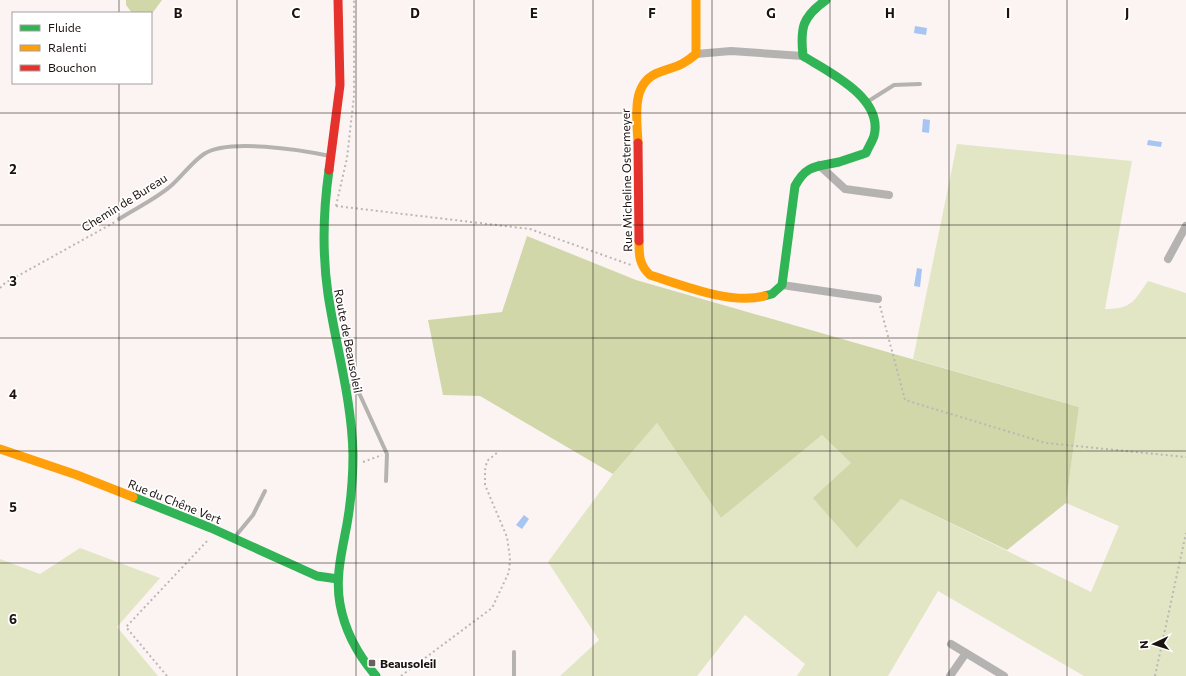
<svg xmlns="http://www.w3.org/2000/svg" width="1186" height="676" viewBox="0 0 1186 676" font-family="Commissioner,sans-serif">
<style>
.green{fill:#e2e6c5}
.forest{fill:#d1d7a9}
.water{fill:#a6c5f3}
.lines{fill:none;stroke-linecap:round;stroke-linejoin:round}
.path{stroke:#bab8b5;stroke-width:2;stroke-dasharray:2 3;stroke-linecap:butt}
.lane{stroke:#b5b3b1;stroke-width:4}
.street{stroke:#b5b3b1;stroke-width:8}
.fast{stroke:#30b455;stroke-width:9}
.slow{stroke:#ff9f0a;stroke-width:9}
.jam{stroke:#e5322d;stroke-width:9}
.grid{fill:none;stroke:#1c120f;stroke-width:1;stroke-opacity:0.55}
.poi-dot{fill:#6a615e;stroke:#fff;stroke-width:1.5}
.labels{text-anchor:middle;dominant-baseline:central;stroke-width:3.5;stroke-linejoin:round;paint-order:stroke}
.street-label{font-size:12px;fill:#1c120f;stroke:#fff}
.poi-label{font-size:12px;font-weight:bold;fill:#1c120f;stroke:#fff;text-anchor:start}
.grid-label{font-size:13px;text-anchor:middle;font-weight:bold;fill:#1c120f;stroke:#fff;stroke-width:3.5;stroke-linejoin:round;paint-order:stroke}
</style>
<rect width="100%" height="100%" fill="#fbf4f2"/>
<g class="green">
<path d="M957,144L1132,161L1105,309C1132,309 1134,301 1148,281L1186,293V676H1084L938,591L888,676H797L805,664L745,615L697,676H560L599,640L548,562L613,474L657,423L721,518L822,435L851,463L857,548L901,499L1091,592L1119,526L1066,503L1079,407L913,359Z"/>
<path d="M80,548L160,578L117,627L158,676H0V559L40,574Z"/>
</g>
<g class="forest">
<path d="M126,0H162L151,15V13H132L126,5Z"/>
<path d="M527,236L636,280L1079,407L1066,503L1007,550L901,499L857,548L813,498L851,463L822,435L721,518L657,423L613,474L480,396L443,395L428,320L502,312Z"/>
</g>
<g class="water">
<path d="M915,26L927,28L926,35L914,33Z"/>
<path d="M923,119L930,120L929,133L922,132Z"/>
<path d="M1148,140L1162,142L1161,147L1147,145Z"/>
<path d="M917,268L922,269L920,287L914,286Z"/>
<path d="M524,515L529,519L522,529L516,525Z"/>
</g>
<g class="lines">
<g class="path">
<path d="M336,206L347,158L354,96V0"/>
<path d="M336,206L530,229L631,265"/>
<path d="M0,288L5,283L115,222"/>
<path d="M880,306L905,400L1046,443L1186,457"/>
<path d="M363,462L382,455"/>
<path d="M167,676L126,627L209,539"/>
<path d="M401,676L492,608L509,572L510,558L507,537L485,485V470L487,461L498,452"/>
<path d="M1155,676L1186,533"/>
</g>
<g class="lane">
<path d="M867,102L894,85L920,84"/>
<path d="M119,219C136,208 158,198 173,184C183,175 192,162 204,154C228,138 301,150 330,156"/>
<path d="M347,387L352,385L360,395L387,454L386,481"/>
<path d="M234,538L253,515L265,491"/>
<path d="M514,652V676"/>
</g>
<g class="street">
<path d="M696,54L731,51L803,56"/>
<path d="M819,165L845,189L889,195"/>
<path d="M1168,259L1186,226"/>
<path d="M782,285L878,299"/>
<path d="M951,644L1004,676"/>
<path d="M950,676L966,653"/>
</g>
<g class="fast">
<path d="M329,170C323,212 322,252 328,294C336,347 352,400 353,455C353,478 351,501 347,524C342,551 335,577 340,604C345,632 358,655 376,676"/>
<path d="M764,296L772,294L782,285L795,186C807,164 817,167 839,162C848,159 857,156 866,153C868,148 872,142 874,136C884,98 829,72 803,56C800,28 802,17 826,0"/>
<path d="M133,497L211,528L317,576L338,579"/>
</g>
<g class="slow">
<path d="M638,143C637,118 630,82 660,72C676,66 682,66 696,54V0"/>
<path d="M639,241C639,255 639,265 650,275C682,285 731,305 764,296"/>
<path d="M0,449L77,475L133,497"/>
</g>
<g class="jam">
<path d="M638,143L639,241"/>
<path d="M329,170L340,85L338,0"/>
</g>
</g>
<path class="grid" d="M119,0V13M237,0V676M356,0V676M474,0V676M593,0V676M712,0V676M830,0V676M949,0V676M1067,0V676M119,83V676M0,113H1186M0,225H1186M0,338H1186M0,451H1186M0,563H1186"/>
<rect class="poi-dot" x="368" y="659" width="8" height="8" rx="2"/>
<g class="labels">
<g class="street-label">
<text transform="translate(626 180) rotate(-91)">Rue Micheline Ostermeyer</text>
<text transform="translate(124 202) rotate(-32)">Chemin de Bureau</text>
<text transform="translate(349 341) rotate(79)">Route de Beausoleil</text>
<text transform="translate(175 501) rotate(22)">Rue du Chêne Vert</text>
</g>
<g class="poi-label">
<text x="380" y="663">Beausoleil</text>
</g>
</g>
<g class="grid-label">
<text x="178" y="18">B</text>
<text x="296" y="18">C</text>
<text x="415" y="18">D</text>
<text x="534" y="18">E</text>
<text x="652" y="18">F</text>
<text x="771" y="18">G</text>
<text x="890" y="18">H</text>
<text x="1008" y="18">I</text>
<text x="1127" y="18">J</text>
<text x="13" y="174">2</text>
<text x="13" y="286">3</text>
<text x="13" y="399">4</text>
<text x="13" y="512">5</text>
<text x="13" y="624">6</text>
</g>
<rect x="12" y="12" width="140" height="72" fill="#ffffff" stroke="#a4a09f"/>
<rect x="20" y="25" width="20" height="6" fill="#30b455" stroke="#a4a09f"/>
<text x="48" y="32" font-size="12" fill="#1c120f">Fluide</text>
<rect x="20" y="45" width="20" height="6" fill="#ff9f0a" stroke="#a4a09f"/>
<text x="48" y="52" font-size="12" fill="#1c120f">Ralenti</text>
<rect x="20" y="65" width="20" height="6" fill="#e5322d" stroke="#a4a09f"/>
<text x="48" y="72" font-size="12" fill="#1c120f">Bouchon</text>
<g transform="translate(1154 644) rotate(266)" stroke="#ffffff" stroke-width="3" paint-order="stroke">
<path d="M0-3L7 15L0 10L-7 15Z" fill="#1c120f"/>
<text y="-6" font-size="11" font-weight="bold" text-anchor="middle" fill="#1c120f">N</text>
</g>
</svg>
